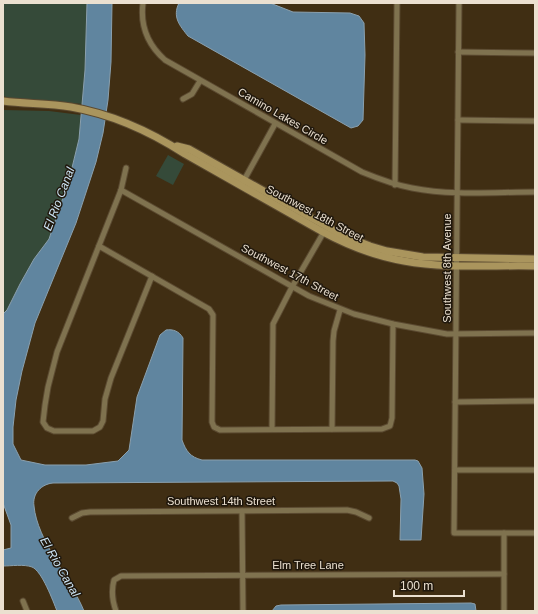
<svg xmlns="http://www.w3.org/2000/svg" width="538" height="614" viewBox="0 0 538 614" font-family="Helvetica,sans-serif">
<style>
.green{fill:#354a39}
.water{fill:#60859f;stroke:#8aa0ae}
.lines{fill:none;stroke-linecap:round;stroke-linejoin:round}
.street-casing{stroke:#5b4a31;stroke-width:7}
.secondary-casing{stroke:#5b4a31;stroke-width:9}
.street{stroke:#7f724f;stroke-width:5}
.secondary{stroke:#aa955d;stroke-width:7}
.labels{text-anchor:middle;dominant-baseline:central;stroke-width:3;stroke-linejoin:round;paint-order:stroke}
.street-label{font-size:11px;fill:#ebe0d0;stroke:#20180d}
.water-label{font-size:12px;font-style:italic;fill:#cde5f6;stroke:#20180d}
</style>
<rect width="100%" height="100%" fill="#402e13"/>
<g class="green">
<path d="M3,3H87L85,70L82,104L54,101L13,99L3,96Z"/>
<path d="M3,110L49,111L81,115L79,139L69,180L49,239L34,259L20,284L7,310L3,314Z"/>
<path d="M168,155L184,164L173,185L156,176Z"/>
</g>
<g class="water">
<path d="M87,3H112L111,62L108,100L103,133L96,162L76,223L35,323L22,371L16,400L13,427V444L21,460L45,465H86L118,461L129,450L137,397L160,335L166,330C173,329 179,331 183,338L182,440C186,451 190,457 202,460H415L418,461L422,468L424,494L421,540H400L401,499L399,486L397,483L393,481L53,483C42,484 32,493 34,506C37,540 71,579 84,611H57C53,601 42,571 32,567C24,564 11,566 3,566V550L11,548V525L3,503V314L7,310L20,284L34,259L49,239L69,180L79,139L85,70Z"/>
<path d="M179,3H270L293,12L350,13L359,16L364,23L365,55L363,120L358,126L351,128L188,36C180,26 172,17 179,3Z"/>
<path d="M471,603L475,604L476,611H272L276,606L281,605Z"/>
</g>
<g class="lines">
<defs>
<g id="street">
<path d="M143,3C140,26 148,45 165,60L362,172C379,179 395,185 412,188C452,196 495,192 535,192"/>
<path d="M459,3L454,533H535"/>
<path d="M458,52L535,53"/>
<path d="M183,99L192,94L200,81"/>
<path d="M458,120L535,121"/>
<path d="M126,168L121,190L57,352L48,387L45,405L43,422L47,428L54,431H93L100,427L103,421L105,399L111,378L152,276"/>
<path d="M243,182L275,124"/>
<path d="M395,185L397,3"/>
<path d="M121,190L309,296L354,314L393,324L447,334L535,333"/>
<path d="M99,246L209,309L213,315L212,422L214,427L220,430L382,429L390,426L392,418L393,324"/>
<path d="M455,402L535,401"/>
<path d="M272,429L273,324L292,287L325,230"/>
<path d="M332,429L333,341L334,331L340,310"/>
<path d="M455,470H535"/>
<path d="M242,511L243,611"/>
<path d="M72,518L82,513L90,512L347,510L356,512L369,518"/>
<path d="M504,533V611"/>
<path d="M23,601L27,611"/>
<path d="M116,611C112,600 111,591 114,580L121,576L504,574"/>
</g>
<g id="secondary">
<path d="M3,101C26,104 48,103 71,107C111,114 151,132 185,154L323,232C349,246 375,256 404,261C446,269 492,265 535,266"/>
<path d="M177,146L189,149L342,235L370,246L387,251L423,257L535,259"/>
</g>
</defs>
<use href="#street" class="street-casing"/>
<use href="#secondary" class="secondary-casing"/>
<use href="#street" class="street"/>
<use href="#secondary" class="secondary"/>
</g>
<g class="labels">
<g class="street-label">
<text transform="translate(283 116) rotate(30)">Camino Lakes Circle</text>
<text transform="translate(315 213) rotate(28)">Southwest 18th Street</text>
<text transform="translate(447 268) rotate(-90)">Southwest 8th Avenue</text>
<text transform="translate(290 272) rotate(28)">Southwest 17th Street</text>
<text x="221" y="501">Southwest 14th Street</text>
<text x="308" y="565">Elm Tree Lane</text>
</g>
<g class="water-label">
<text transform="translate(59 199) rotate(-69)">El Rio Canal</text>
<text transform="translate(60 567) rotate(60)">El Rio Canal</text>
</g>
</g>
<rect width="538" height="614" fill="none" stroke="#ebe0d0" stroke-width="8"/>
<path d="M394 590v6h70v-6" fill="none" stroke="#ebe0d0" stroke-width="2"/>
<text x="400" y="590" font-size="12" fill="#ebe0d0" stroke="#20180d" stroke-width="3" paint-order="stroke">100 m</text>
</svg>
